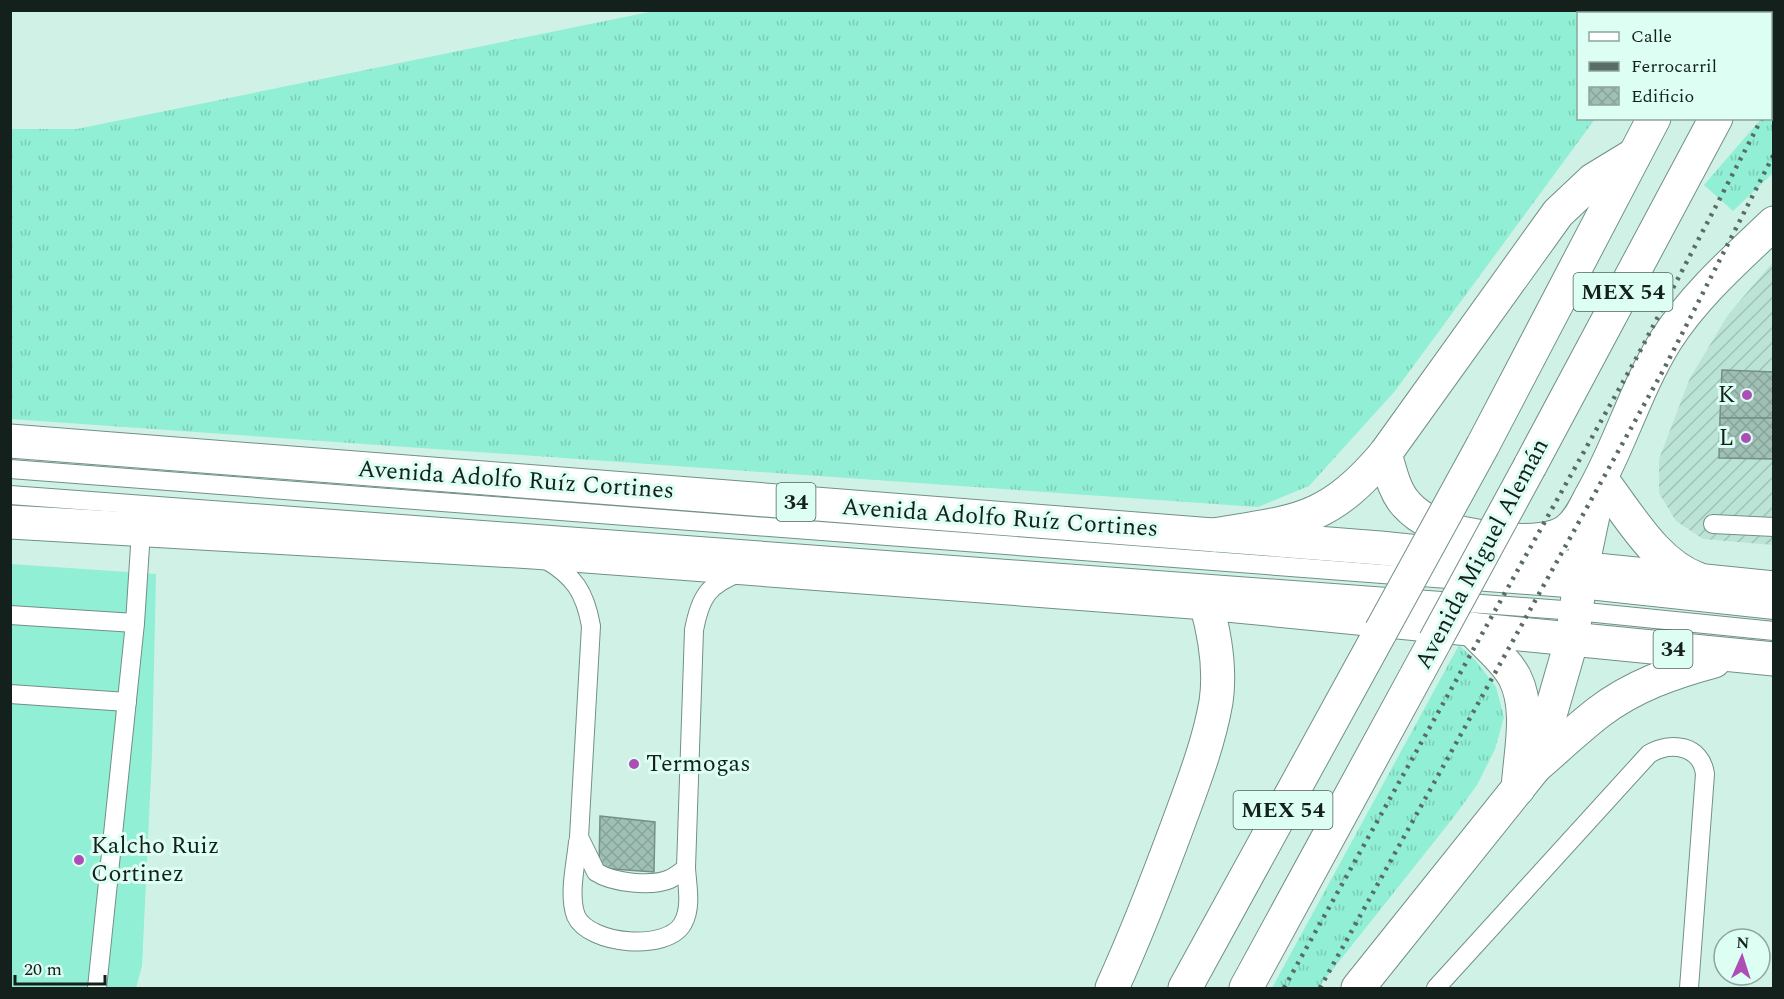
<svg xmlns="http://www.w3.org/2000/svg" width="1784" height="999" viewBox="0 0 1784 999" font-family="Spectral,serif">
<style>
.industrial{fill:url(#industrial-furrows)}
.grass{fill:url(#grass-tufts)}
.pitch{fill:#90efd4}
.building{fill:url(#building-cross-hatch);stroke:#739187;stroke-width:1.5}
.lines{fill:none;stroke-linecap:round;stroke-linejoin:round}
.service-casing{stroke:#729086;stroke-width:20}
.tertiary-casing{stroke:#729086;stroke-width:35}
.primary-casing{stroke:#729086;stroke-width:35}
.trunk-casing{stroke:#729086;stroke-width:35}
.service{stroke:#fff;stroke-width:18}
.tertiary{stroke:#fff;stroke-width:33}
.primary{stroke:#fff;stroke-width:33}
.trunk{stroke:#fff;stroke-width:33}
.rail{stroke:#596d66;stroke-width:4.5;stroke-dasharray:3 6;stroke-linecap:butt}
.trunk-bridge-casing{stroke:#729086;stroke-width:35;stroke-linecap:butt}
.trunk-bridge{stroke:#fff;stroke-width:33}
.poi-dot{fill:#ad4eb7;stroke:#ddfef3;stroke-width:2}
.labels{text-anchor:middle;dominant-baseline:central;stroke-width:6;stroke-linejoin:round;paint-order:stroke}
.shield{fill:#ddfef3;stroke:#50635c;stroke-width:1.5}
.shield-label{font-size:22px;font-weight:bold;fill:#14201c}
.poi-label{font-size:24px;fill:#14201c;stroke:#ddfef3;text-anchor:end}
.street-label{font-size:24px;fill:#14201c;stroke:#ddfef3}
</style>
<defs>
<pattern id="industrial-furrows" width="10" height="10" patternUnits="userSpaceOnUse" patternTransform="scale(1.5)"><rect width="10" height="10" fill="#bbe4d6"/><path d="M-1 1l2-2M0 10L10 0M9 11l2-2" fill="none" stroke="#a0c3b7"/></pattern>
<pattern id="grass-tufts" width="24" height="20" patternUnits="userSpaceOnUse" patternTransform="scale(1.5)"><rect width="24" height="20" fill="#90efd4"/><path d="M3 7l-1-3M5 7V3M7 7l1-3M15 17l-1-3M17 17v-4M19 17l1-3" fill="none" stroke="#7bcdb5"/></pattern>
<pattern id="building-cross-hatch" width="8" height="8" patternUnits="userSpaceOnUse" patternTransform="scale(1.5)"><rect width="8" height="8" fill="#9fbfb4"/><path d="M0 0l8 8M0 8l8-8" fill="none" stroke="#88a49a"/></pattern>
</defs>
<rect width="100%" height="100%" fill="#d0f1e6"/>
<path class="industrial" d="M1773,262V545L1703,539L1676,521L1659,493V459L1690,378L1728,315Z"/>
<g class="grass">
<path d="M659,10H1666V11L1664,14H1578V118L1595,119L1395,391L1309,486L1258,507L11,419V129H77Z"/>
<path d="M1773,104V173L1733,211L1704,185L1761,119L1770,118L1771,107Z"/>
<path d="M1459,645L1476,661L1496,687L1504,717L1495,749L1477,785L1453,818L1318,988H1272Z"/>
</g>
<path class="pitch" d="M10,564L156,574L152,754L142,966L136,988H11Z"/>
<g class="building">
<path d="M1722,370L1774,372V418H1720Z"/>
<path d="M1720,418H1774V459L1719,458Z"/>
<path d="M600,816L655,822L654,872L599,868Z"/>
</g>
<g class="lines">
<defs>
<g id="service">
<path d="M10,469L1579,589L1774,610"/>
<path d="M10,495L1576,611L1774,631"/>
<path d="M1713,524L1774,527"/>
<path d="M545,559C574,576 585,592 591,626L579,837L596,872C613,883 652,887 670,879C676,876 681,872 686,868L694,630C700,598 708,584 739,573"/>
<path d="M10,615L135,623"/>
<path d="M10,694L127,702"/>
<path d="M578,842C576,864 568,895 576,916C589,945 668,952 683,923C692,907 687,885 686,868"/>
<path d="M97,988L135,623L141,531"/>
<path d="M1436,988L1649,754C1671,741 1701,745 1705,774L1689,988"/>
</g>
<g id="tertiary">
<path d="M1385,454C1390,470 1394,491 1406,504C1413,512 1425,520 1435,525C1463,537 1544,550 1568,530C1579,521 1585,508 1591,496C1620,446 1635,390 1666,340C1695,295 1735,260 1774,223"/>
<path d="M1358,988L1535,767L1572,639L1582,568L1596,501"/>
</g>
<g id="primary">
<path d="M10,441L1380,548L1774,588"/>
<path d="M1601,479C1628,513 1655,564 1698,579"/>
<path d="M10,522L533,552L1206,603L1774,659"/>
<path d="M1472,629C1485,644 1506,660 1515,678C1531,710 1520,754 1518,789"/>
<path d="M1535,767C1556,749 1577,729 1599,712C1633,686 1673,672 1714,661"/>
</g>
<g id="trunk">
<path d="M1711,14L1713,10"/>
<path d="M1770,20L1774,15"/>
<path d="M1770,64L1774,61"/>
<path d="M1483,445L1654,118"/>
<path d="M1530,466L1716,118"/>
<path d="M1214,535C1298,521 1327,522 1385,454L1558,213L1593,180L1634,155"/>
<path d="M1112,988C1137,933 1159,876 1180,819C1194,781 1209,742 1216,702C1221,668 1215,635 1206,603"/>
<path d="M1185,988L1381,631"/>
<path d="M1246,988L1435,641"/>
</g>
</defs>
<use href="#service" class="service-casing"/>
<use href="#tertiary" class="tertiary-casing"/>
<use href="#primary" class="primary-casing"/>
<use href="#trunk" class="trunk-casing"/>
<use href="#service" class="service"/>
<use href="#tertiary" class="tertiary"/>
<use href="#primary" class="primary"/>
<use href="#trunk" class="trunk"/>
<g class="rail">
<path d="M1770,102L1774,96"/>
<path d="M1284,988L1638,355L1762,118"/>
<path d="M1320,988L1665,367L1774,154"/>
</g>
<defs>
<g id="trunk-bridge">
<path d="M1381,631L1483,445"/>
<path d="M1435,641L1530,466"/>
</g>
</defs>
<use href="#trunk-bridge" class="trunk-bridge-casing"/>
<use href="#trunk-bridge" class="trunk-bridge"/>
</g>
<g class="poi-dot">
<circle cx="1747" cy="395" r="6"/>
<circle cx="1746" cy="438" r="6"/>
<circle cx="634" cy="764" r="6"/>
<circle cx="79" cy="860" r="6"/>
</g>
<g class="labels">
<g class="shield">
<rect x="1573.5" y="273" width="99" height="38" rx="4.5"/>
<rect x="776.5" y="483" width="39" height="38" rx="4.5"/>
<rect x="1653.5" y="630" width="39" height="38" rx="4.5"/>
<rect x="1233.5" y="791" width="99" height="38" rx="4.5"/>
</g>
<g class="shield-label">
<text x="1623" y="292">MEX 54</text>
<text x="796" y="502">34</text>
<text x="1673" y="649">34</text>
<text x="1283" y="810">MEX 54</text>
</g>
<g class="poi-label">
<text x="1735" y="395">K</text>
<text x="1734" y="438">L</text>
<text x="646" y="764" text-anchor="start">Termogas</text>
<text x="91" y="846" text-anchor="start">Kalcho Ruiz<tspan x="91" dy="28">Cortinez</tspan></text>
</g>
<g class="street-label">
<text transform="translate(516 480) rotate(4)">Avenida Adolfo Ruíz Cortines</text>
<text transform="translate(1000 518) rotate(4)">Avenida Adolfo Ruíz Cortines</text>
<text transform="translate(1482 554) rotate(-62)">Avenida Miguel Alemán</text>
</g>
</g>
<rect width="1784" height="999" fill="none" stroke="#14201c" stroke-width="24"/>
<rect x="1577" y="12" width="195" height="108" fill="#ddfef3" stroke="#8da59d" stroke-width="1.5"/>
<rect x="1589" y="32" width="30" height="9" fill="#ffffff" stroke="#8da59d" stroke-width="1.5"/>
<text x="1631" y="42" font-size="18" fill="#14201c">Calle</text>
<rect x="1589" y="62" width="30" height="9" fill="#596d66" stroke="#8da59d" stroke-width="1.5"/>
<text x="1631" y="72" font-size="18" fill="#14201c">Ferrocarril</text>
<rect x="1589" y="87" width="30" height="18" fill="url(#building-cross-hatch)" stroke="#8da59d" stroke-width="1.5"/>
<text x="1631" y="102" font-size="18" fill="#14201c">Edificio</text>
<g transform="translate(1742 957) rotate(3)"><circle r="28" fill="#ddfef3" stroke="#8da59d" stroke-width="1.5"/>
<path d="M0-4.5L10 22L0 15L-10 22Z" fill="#ad4eb7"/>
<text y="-9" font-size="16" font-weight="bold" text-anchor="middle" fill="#14201c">N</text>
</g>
<path d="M15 975v9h90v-9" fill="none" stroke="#14201c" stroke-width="3"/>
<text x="24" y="975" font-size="18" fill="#14201c" stroke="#ddfef3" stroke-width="4.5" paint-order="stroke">20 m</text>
</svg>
